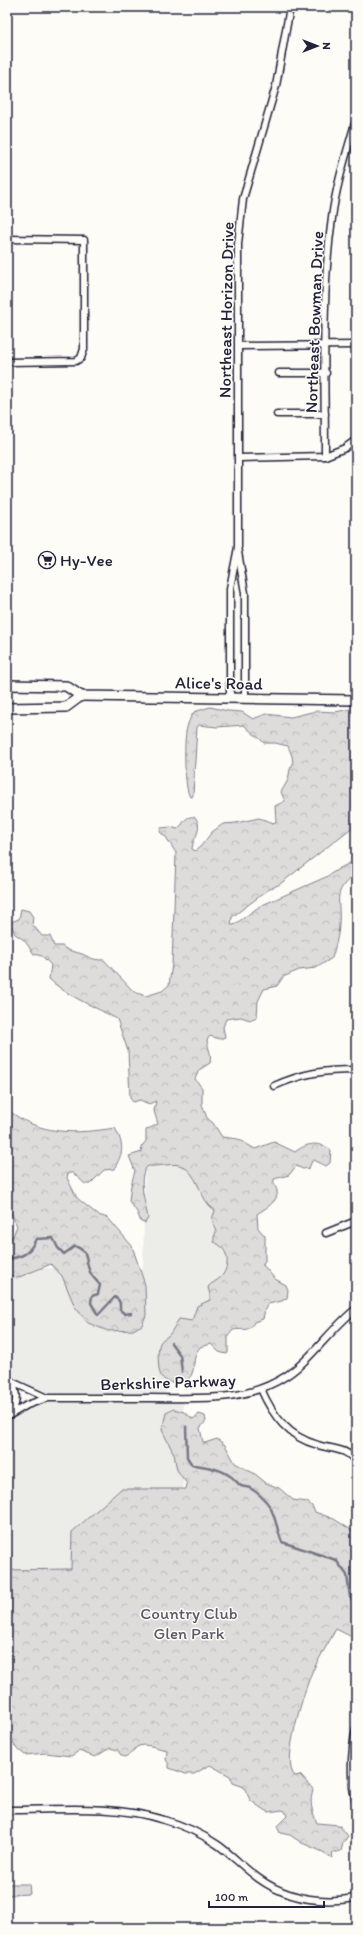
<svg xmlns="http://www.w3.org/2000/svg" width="363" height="1935" viewBox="0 0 363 1935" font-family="Itim,sans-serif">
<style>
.built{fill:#ecece9}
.grass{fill:#dddcdb;stroke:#807f8b}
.forest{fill:url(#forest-crowns);stroke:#807f8b}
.garden{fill:url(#garden-furrows);stroke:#807f8b}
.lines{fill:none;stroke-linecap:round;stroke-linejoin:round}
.stream{stroke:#787885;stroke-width:2.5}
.minor-casing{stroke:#22223b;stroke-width:9}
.secondary-casing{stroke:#22223b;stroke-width:12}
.minor{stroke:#fdfcf7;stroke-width:6}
.secondary{stroke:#fdfcf7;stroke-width:9}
.labels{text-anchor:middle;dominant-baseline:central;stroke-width:3;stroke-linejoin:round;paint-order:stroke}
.street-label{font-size:17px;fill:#22223b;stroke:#fdfcf7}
.poi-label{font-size:17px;fill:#22223b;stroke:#fdfcf7;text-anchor:start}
.park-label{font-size:17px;fill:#5a5a6b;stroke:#fdfcf7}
</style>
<defs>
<pattern id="forest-crowns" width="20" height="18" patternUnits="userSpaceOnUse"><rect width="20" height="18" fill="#dddcdb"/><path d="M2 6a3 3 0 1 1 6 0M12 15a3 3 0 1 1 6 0" fill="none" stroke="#bdbcbd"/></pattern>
<pattern id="garden-furrows" width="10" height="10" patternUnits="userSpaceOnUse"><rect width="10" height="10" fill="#dddcdb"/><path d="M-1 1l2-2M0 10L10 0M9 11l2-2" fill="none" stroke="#bdbcbd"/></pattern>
</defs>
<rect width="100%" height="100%" fill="#fdfcf7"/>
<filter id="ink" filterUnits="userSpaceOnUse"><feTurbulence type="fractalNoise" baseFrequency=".025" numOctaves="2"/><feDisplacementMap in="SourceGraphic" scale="8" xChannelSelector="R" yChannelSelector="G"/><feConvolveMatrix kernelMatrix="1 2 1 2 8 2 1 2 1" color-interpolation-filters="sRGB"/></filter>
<g filter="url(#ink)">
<g class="built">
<path d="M145,1158H210L238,1294L166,1359V1393H46L40,1392L18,1382L7,1373V1267L143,1270Z"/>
<path d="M183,1402V1489H121L72,1569L7,1570V1424L11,1420L26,1408L44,1403Z"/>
</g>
<path class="grass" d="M8,1884H29L30,1894L8,1895Z"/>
<g class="forest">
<path d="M210,707L228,711L242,712L253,719L266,714L291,717L316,711L335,712L356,708V819L354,826L280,884L268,890L232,917L231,925H234L260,906L326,877L340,868L350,863L355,853L356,837V873C331,894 341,896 339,924C339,934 335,948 332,958L316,968L299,970L283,977L277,986L264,989L258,1001L257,1017L250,1020L241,1017L226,1019L223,1027L225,1037L220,1039L210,1036L207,1040C208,1049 212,1054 210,1063L199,1070L195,1079L202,1088V1104L207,1118L213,1123L222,1137L238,1139L255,1149L274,1142L295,1152C306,1143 319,1141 331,1150L330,1163L326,1166L314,1160L312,1161L309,1168L303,1169L296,1166L289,1175L274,1179C273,1185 276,1186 277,1191C279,1202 264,1209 257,1214L258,1228L265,1236V1261L263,1265L275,1279L286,1285L288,1290L287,1298L282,1301L268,1304L265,1309L263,1319L254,1322C249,1333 242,1328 233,1330L228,1336V1353L226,1354L219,1352L211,1344L200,1347C190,1358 198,1372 187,1380C180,1384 166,1384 161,1376C158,1371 157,1349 160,1343C162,1339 166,1338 169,1335C173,1331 175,1324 179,1319L192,1321L197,1306L210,1300V1295L208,1287C211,1283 217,1281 221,1277C231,1266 229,1248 214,1242V1237L216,1232L212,1219L215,1211C214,1208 211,1208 209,1205C199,1194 197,1173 182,1166C174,1162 158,1167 148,1166C136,1175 146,1206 148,1218L145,1223L141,1222L137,1212L129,1201L131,1185L135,1171L129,1156L142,1152L141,1147L146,1141V1130L158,1124L154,1111L156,1101L149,1104L140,1100L133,1102L130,1098L128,1051L117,1019C94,1006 68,997 49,979L51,965L42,956L34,954L24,940L15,934L11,924V922L19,919L21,909L29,911L33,917L32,924L42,936H50L54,946H62C68,951 72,951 79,953C91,957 90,960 104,960L134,992L146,996L162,991L169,985L172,964L176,853L166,837L160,832L161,828L171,827L177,829C184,825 184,815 195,817C204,829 193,837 192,849L195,851L201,846L212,832L223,824L236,823L259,818L274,823L276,821L275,806L285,801L281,792L288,780L290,769L293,764L292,756L288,746L275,743H264C258,736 250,732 244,725L217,727L199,725L197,727L193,795L192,797H190C184,788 184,744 186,732C187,726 190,717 194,712Z"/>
<path d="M7,1109C39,1136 77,1134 115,1128C124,1145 124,1152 114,1169L104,1170L90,1184H85L73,1173H68L67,1178L77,1198L98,1215L108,1218L132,1246L145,1285L146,1315L142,1325L133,1330L108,1331L88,1323L75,1307L62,1276L51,1264L17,1278L7,1274V1239L13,1236L17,1226L7,1204Z"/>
<path d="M174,1409L184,1412L193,1419L199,1414L205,1416L206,1421L200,1428L203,1442L205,1443L217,1439L225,1445L235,1463L255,1474L266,1483L279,1488L293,1500L307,1502L312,1506L315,1512L334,1519L356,1533V1639L336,1629C328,1644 319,1658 312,1672C305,1689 280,1764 295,1776L300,1775L313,1789C309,1803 312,1811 317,1823L339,1825L348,1836L343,1843L341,1851L333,1853L332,1858L323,1852L302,1843L290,1835L280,1833L277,1826L287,1816L285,1811L282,1810L269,1812L261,1808L250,1800L244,1787L233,1783L230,1776L210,1765L194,1774H186L169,1768V1764L166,1760L167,1750C160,1749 144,1742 137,1747C132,1751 131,1755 124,1757L120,1754L118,1750L110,1748L95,1757L79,1751L71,1756L46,1753L25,1755L16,1748L12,1740H7V1570L71,1569L72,1532L121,1489H186L187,1484L177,1470L174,1454L162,1430L166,1413Z"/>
</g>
<path class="garden" d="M7,1383C14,1392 14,1403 7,1413Z"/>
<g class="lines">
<g class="stream">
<path d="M7,1259C23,1257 29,1254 36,1239L53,1238L58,1248L64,1254L75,1246C91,1253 84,1260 90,1272C92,1277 97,1281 100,1285L98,1294L92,1296L91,1303L98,1315L115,1297C121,1301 120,1304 120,1310L125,1314L131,1313"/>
<path d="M171,1343L180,1355L182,1372"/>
<path d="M186,1427L187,1457L192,1465C205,1466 219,1468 230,1476C234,1478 237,1483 241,1486C244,1487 247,1487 250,1488C257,1492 266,1500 270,1507C276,1518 277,1530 282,1542L336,1560L347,1575L350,1597L356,1608"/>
</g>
<defs>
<g id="minor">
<path d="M7,239L84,240V349L81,358L76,361L7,362"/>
<path d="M239,346L356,345"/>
<path d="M279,373H326"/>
<path d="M277,414H325"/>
<path d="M325,456C325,377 321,295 332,218C336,185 347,152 356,120"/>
<path d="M239,458L325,456L345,448L356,440"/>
<path d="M238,552L245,593V699"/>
<path d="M230,699V588L238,547V244L243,199L276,86L290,7"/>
<path d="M274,1086C303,1073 324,1070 356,1070"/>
<path d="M326,1233L356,1221"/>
<path d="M7,1378C18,1386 18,1402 11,1413"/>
<path d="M12,1382L47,1398"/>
<path d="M261,1389C273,1416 288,1437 318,1445C333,1450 346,1447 356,1462"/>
<path d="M10,1415L27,1405L47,1398C81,1398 116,1398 150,1398C196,1398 245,1403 286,1376C313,1358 330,1329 356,1309"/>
<path d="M356,1729C351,1753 350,1779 356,1804"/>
<path d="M7,1810C58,1810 114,1804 164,1820C183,1825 202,1834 218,1845C232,1855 244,1868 258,1878C287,1899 321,1904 356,1898"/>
</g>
<g id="secondary">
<path d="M7,685L66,686L81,696L356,700"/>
<path d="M7,708L66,707L81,696"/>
</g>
</defs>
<use href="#minor" class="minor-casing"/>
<use href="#secondary" class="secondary-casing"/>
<use href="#minor" class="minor"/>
<use href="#secondary" class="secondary"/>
</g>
</g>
<defs>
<symbol id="supermarket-ring" viewBox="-11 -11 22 22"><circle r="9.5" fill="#fdfcf7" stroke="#22223b" stroke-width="1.5"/><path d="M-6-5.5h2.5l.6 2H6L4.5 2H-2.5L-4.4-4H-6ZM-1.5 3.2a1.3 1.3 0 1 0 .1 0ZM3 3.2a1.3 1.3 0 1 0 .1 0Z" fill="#22223b"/></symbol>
</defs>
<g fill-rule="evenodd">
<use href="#supermarket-ring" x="37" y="550" width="20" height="20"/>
</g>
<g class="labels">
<g class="street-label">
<text transform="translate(226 310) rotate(-89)">Northeast Horizon Drive</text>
<text transform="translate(314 322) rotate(-88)">Northeast Bowman Drive</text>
<text transform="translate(219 683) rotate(1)">Alice's Road</text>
<text transform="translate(168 1382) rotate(-2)">Berkshire Parkway</text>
</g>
<g class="poi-label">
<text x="60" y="560">Hy-Vee</text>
</g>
<g class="park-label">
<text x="189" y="1613">Country Club<tspan x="189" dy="20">Glen Park</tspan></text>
</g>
</g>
<rect width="363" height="1935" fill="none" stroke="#fdfcf7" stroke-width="24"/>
<rect x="12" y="12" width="339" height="1911" fill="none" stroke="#22223b" stroke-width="1.5" filter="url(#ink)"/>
<g transform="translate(317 46) rotate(90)" stroke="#fdfcf7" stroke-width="3" paint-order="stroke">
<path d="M0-3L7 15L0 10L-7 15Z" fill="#22223b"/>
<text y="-6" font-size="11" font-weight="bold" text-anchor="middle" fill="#22223b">N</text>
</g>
<path d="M209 1901v6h115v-6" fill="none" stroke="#22223b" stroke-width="2"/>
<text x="215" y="1901" font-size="12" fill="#22223b" stroke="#fdfcf7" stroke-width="3" paint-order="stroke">100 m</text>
</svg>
